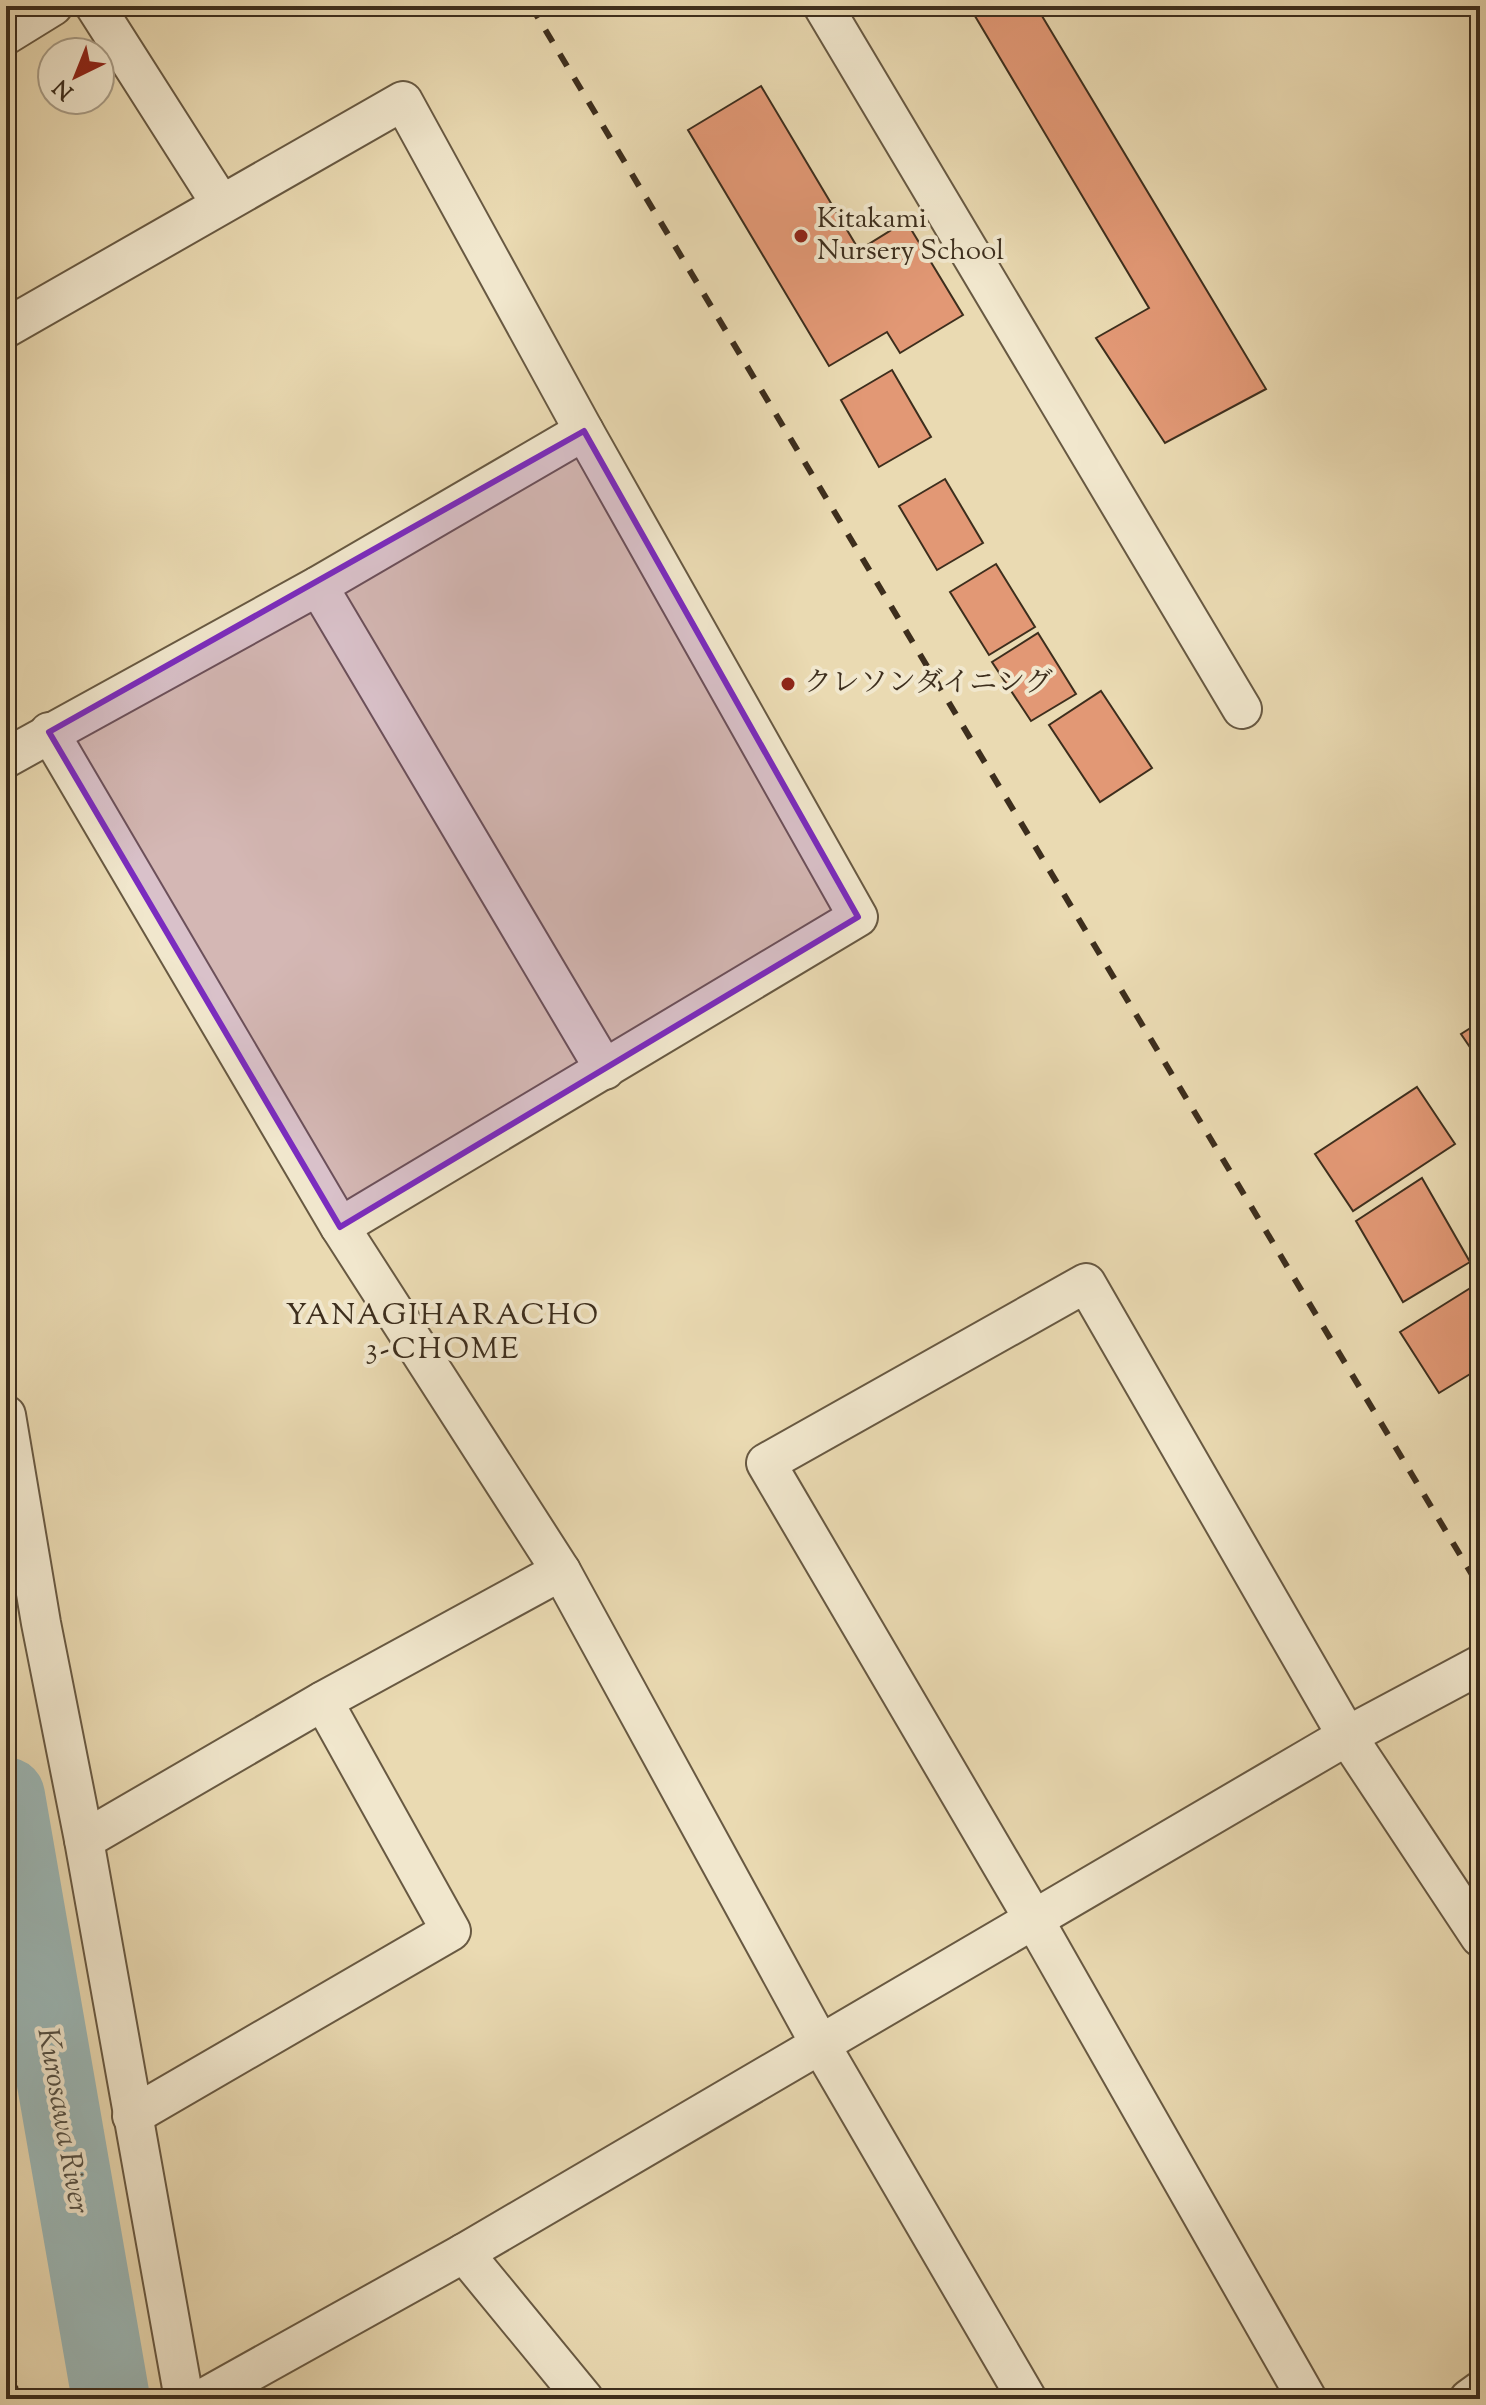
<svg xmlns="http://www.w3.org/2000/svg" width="1486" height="2405" viewBox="0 0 1486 2405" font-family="'Sorts Mill Goudy','Noto Serif JP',serif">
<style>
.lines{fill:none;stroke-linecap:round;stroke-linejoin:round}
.river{stroke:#9cb8b7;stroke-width:78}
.building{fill:#e29875;stroke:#3d2e1d;stroke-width:2}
.minor-casing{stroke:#685942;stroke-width:42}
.path{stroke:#3d2e1d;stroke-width:5;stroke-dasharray:6 4;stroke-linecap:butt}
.minor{stroke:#f1e7cd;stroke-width:38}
.rail{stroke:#3d2e1d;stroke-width:6;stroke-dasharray:14 14;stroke-linecap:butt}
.marked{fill:#7b2cbf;fill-opacity:0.2;stroke:#7b2cbf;stroke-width:6;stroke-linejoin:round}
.poi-dot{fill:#8f2418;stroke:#f1e7cd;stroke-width:3}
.labels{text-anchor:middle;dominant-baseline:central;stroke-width:8;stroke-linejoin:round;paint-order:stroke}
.poi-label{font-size:28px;fill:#3d2e1d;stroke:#f1e7cd;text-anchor:start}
.neighbourhood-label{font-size:30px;letter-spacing:2px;fill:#3d2e1d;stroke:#f1e7cd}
.water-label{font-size:30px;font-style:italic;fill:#555044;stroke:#f1e7cd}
</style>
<rect width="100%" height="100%" fill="#eadab2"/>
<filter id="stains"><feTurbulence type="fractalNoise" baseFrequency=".0025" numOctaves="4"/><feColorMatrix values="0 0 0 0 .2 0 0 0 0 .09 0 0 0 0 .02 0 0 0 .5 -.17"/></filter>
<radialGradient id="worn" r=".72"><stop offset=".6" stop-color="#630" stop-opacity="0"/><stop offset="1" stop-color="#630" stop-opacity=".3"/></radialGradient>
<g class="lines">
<path class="river" d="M6,1796L111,2399"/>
</g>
<g class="building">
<path d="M969,6H1036L1266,389L1165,443L1096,338L1149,308Z"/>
<path d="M761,86L859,250L906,221L963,315L900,353L887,332L829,366L688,130Z"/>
<path d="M892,370L931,437L879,467L841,400Z"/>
<path d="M945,479L983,543L937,570L899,506Z"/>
<path d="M996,564L1035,627L989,655L950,592Z"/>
<path d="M1038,633L1076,694L1031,721L992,662Z"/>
<path d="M1101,691L1152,768L1100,802L1049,725Z"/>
<path d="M1480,1022V1062L1461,1034Z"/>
<path d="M1417,1087L1455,1144L1353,1211L1315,1154Z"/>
<path d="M1422,1178L1470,1262L1403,1302L1356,1221Z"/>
<path d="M1480,1282V1368L1439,1393L1400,1332Z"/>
</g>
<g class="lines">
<defs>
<g id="minor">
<path d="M95,6L221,204"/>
<path d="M823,6L1242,709"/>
<path d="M6,35L53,6"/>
<path d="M6,328L403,101L584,431L858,917L340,1227"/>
<path d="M318,586L605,1070"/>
<path d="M49,732L340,1227L561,1571L820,2044L1027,2399"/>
<path d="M6,758L318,586L584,431"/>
<path d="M6,1415L41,1623L84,1840L184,2399"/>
<path d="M84,1840L323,1701L561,1571"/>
<path d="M132,2116L451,1931L323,1701"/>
<path d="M464,2253L584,2399"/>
<path d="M202,2399L464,2253L1347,1736L1480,1665"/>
<path d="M1307,2399L1033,1918L766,1463L1086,1283L1347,1736L1480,1937"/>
<path d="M1469,2399L1480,2391"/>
</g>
</defs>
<use href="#minor" class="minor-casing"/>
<path class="path" d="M6,2337L18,2399"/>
<use href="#minor" class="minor"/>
<path class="rail" d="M531,6L1480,1588"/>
</g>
<path class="marked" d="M584,431L858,917L340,1227L49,732Z"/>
<g class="poi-dot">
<circle cx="801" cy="236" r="8"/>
<circle cx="788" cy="684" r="8"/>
</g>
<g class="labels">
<g class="poi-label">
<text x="817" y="220">Kitakami<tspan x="817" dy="32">Nursery School</tspan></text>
<text x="804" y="684">クレソンダイニング</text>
</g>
<g class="neighbourhood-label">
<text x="443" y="1316">YANAGIHARACHO<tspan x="443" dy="34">3-CHOME</tspan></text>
</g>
<g class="water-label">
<text transform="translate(62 2121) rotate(80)">Kurosawa River</text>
</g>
</g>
<rect width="1486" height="2405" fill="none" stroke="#eadab2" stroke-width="32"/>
<rect x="8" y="8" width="1470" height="2389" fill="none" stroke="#3d2e1d" stroke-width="4"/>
<rect x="16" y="16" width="1454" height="2373" fill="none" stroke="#3d2e1d" stroke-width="2"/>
<g transform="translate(76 76) rotate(223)"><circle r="38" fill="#f1e7cd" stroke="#a99d87" stroke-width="2"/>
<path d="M0-6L14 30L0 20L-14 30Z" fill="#8f2418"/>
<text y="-12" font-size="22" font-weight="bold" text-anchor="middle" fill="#3d2e1d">N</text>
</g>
<rect width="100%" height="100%" filter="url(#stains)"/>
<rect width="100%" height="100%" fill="url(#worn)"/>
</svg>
